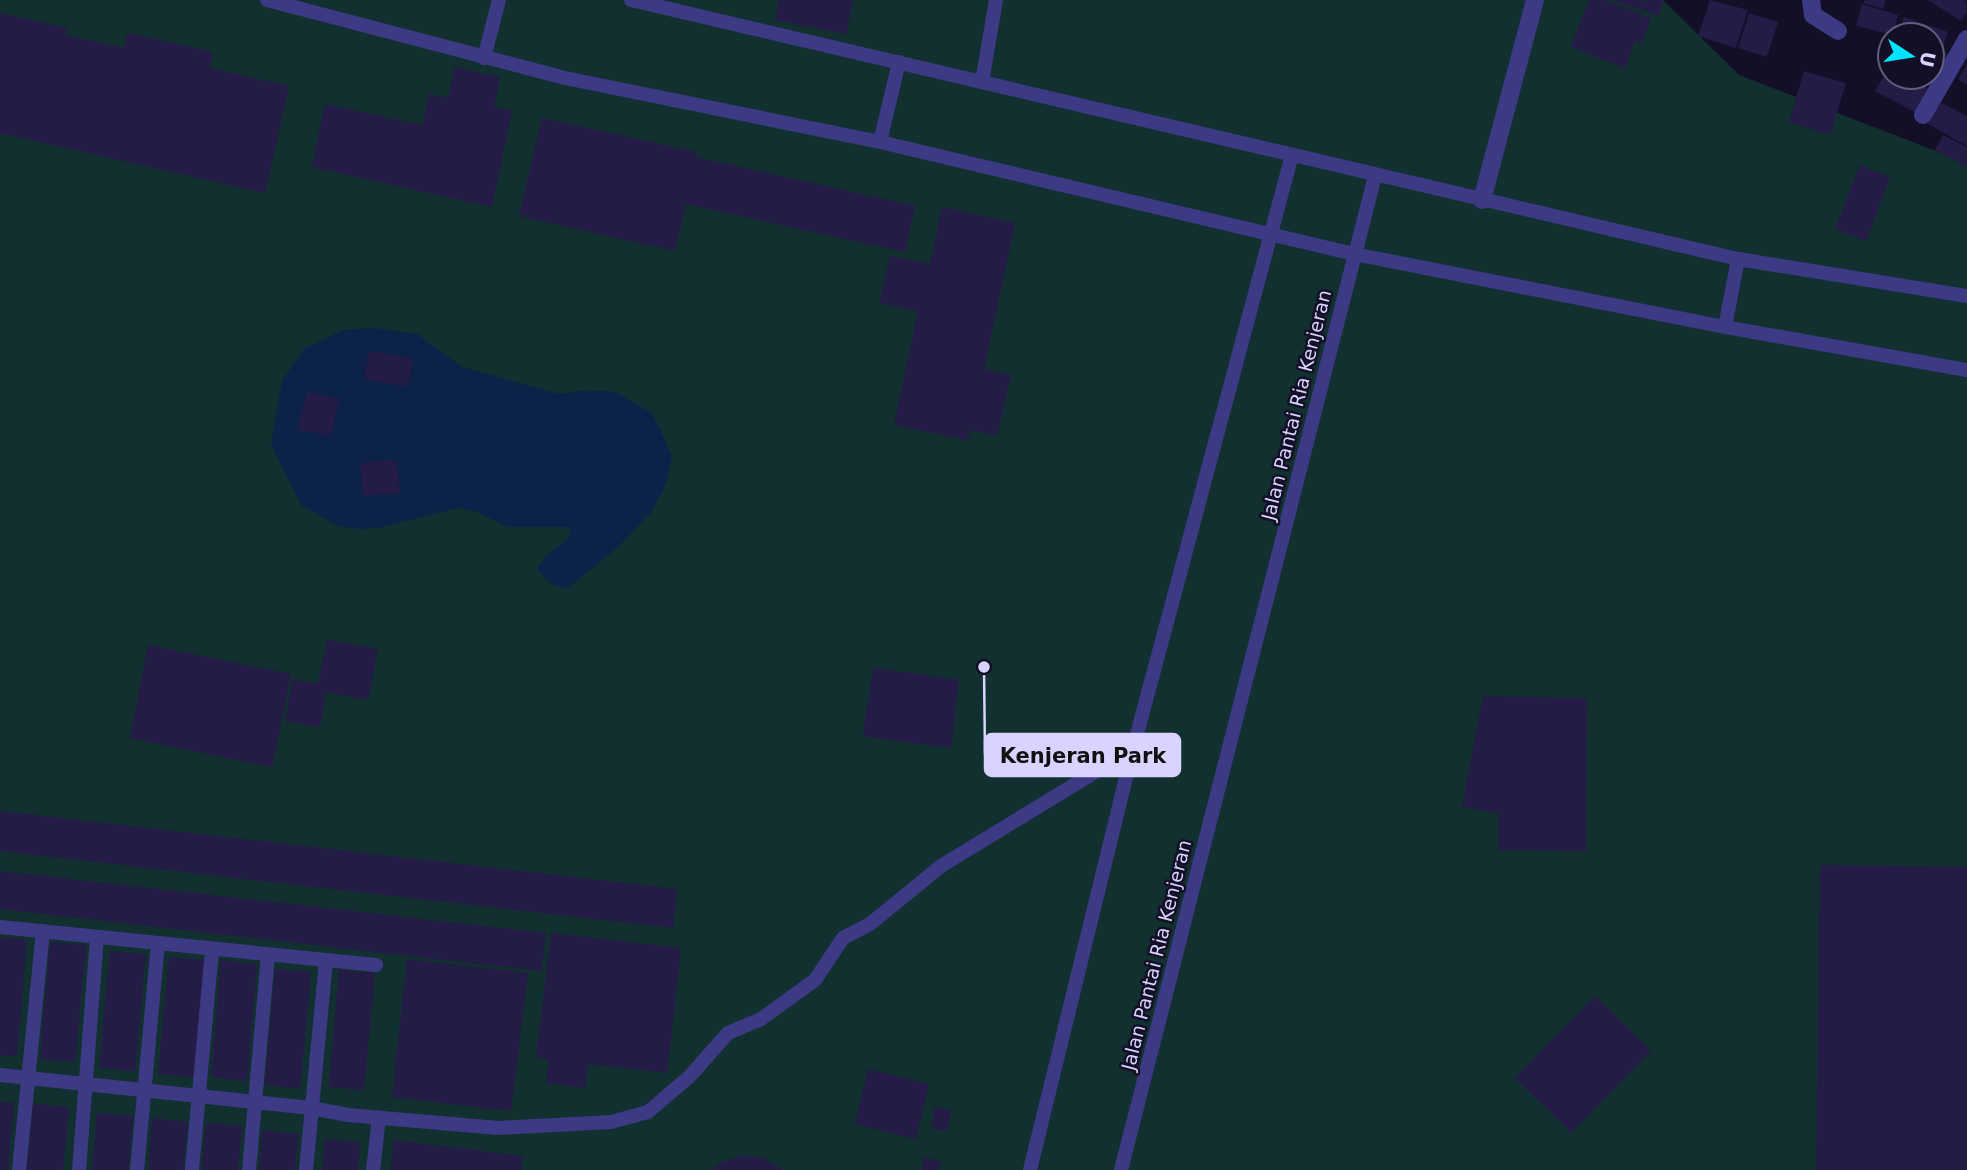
<svg xmlns="http://www.w3.org/2000/svg" width="1967" height="1170" viewBox="0 0 1967 1170" font-family="'DejaVu Sans',sans-serif">
<style>
.green{fill:#12302f}
.water{fill:#0c2248}
.building{fill:#241b47}
.lines{fill:none;stroke-linecap:round;stroke-linejoin:round}
.lane{stroke:#3d3a85;stroke-width:14}
.street{stroke:#3d3a85;stroke-width:18}
.labels{text-anchor:middle;dominant-baseline:central;stroke-width:5;stroke-linejoin:round;paint-order:stroke}
.street-label{font-size:19px;fill:#d9d4ff;stroke:#130f26}
.leader{fill:none;stroke:#d9d4ff;stroke-width:2.5}
.callout-dot{fill:#d9d4ff;stroke:#130f26;stroke-width:2.5}
.callout{fill:#d9d4ff;stroke:#d9d4ff;stroke-width:2.5}
.callout-label{font-size:21px;text-anchor:middle;font-weight:bold;fill:#111}
</style>
<rect width="100%" height="100%" fill="#130f26"/>
<path class="green" d="M0,0H1663L1739,75L1967,163V1170H0Z"/>
<path class="water" d="M373,328L417,334L462,367L559,394L589,390L615,392L652,413L672,455L667,482L652,511L618,547L568,588L551,584L537,569L548,554L569,538L570,527H508L478,512L459,508L383,527L360,529L338,526L301,505L271,444L282,381L304,349L343,330Z"/>
<g class="building">
<path d="M779,0H853L846,34L775,20Z"/>
<path d="M1589,0H1603L1651,18L1641,44L1635,41L1625,68L1571,47Z"/>
<path d="M1611,0H1643L1639,10Z"/>
<path d="M1645,0H1664L1658,16L1641,10Z"/>
<path d="M1710,0L1748,10L1736,48L1698,36Z"/>
<path d="M1865,0H1886L1883,9L1864,3Z"/>
<path d="M1928,0H1966L1967,12L1961,21Z"/>
<path d="M1862,4L1898,15L1893,35L1856,26Z"/>
<path d="M0,13L67,28L65,35L124,48L128,33L213,52L209,68L289,86L265,193L0,133Z"/>
<path d="M1749,13L1778,22L1767,57L1738,48Z"/>
<path d="M1904,17L1948,32L1942,50L1948,54L1939,66L1932,61V35L1898,34Z"/>
<path d="M1967,64V85L1958,79Z"/>
<path d="M1890,65V77H1907L1931,90L1918,114L1875,91Z"/>
<path d="M1932,65L1938,70L1929,82L1922,77H1932Z"/>
<path d="M455,67L500,77L494,107L512,111L492,207L312,167L325,104L422,125L429,94L448,98Z"/>
<path d="M1804,71L1846,83L1830,135L1789,122Z"/>
<path d="M1940,102L1967,116V146L1928,124Z"/>
<path d="M542,118L697,152L696,157L915,206L905,252L686,204L675,251L519,216Z"/>
<path d="M1943,135L1967,147V167L1935,150Z"/>
<path d="M1860,165L1890,177L1866,241L1835,229Z"/>
<path d="M942,207L1015,223L984,369L1011,375L997,436L970,430L968,440L894,425L918,311L879,303L890,256L930,264Z"/>
<path d="M369,351L413,359L408,387L364,379Z"/>
<path d="M307,392L339,399L331,436L298,429Z"/>
<path d="M396,460L400,493L363,496L360,463Z"/>
<path d="M327,640L378,649L368,700L326,692L320,727L285,721L293,679L318,684Z"/>
<path d="M148,645L291,674L272,767L130,738Z"/>
<path d="M873,668L959,680L951,748L863,736Z"/>
<path d="M1483,696L1587,698L1586,851L1498,850L1499,813L1462,807Z"/>
<path d="M0,811L677,889L673,928L0,851Z"/>
<path d="M1820,865L1967,867V1170H1816Z"/>
<path d="M0,871L546,933L541,971L0,909Z"/>
<path d="M551,933L681,948L667,1073L588,1064L585,1088L546,1083L549,1059L536,1058Z"/>
<path d="M0,937L27,940L17,1056L0,1055Z"/>
<path d="M50,942L86,945L75,1062L40,1059Z"/>
<path d="M110,951L146,954L135,1071L99,1068Z"/>
<path d="M169,957L205,960L194,1077L158,1074Z"/>
<path d="M407,959L528,973L511,1111L392,1097Z"/>
<path d="M221,960L257,964L247,1081L211,1077Z"/>
<path d="M275,969L311,972L300,1089L265,1085Z"/>
<path d="M339,970L375,973L364,1090L329,1087Z"/>
<path d="M1595,996L1651,1051L1571,1133L1515,1078Z"/>
<path d="M868,1069L929,1084L916,1139L855,1124Z"/>
<path d="M0,1102L14,1103L8,1170H0Z"/>
<path d="M33,1104L69,1107L63,1170H27Z"/>
<path d="M935,1107L952,1110L947,1131L931,1128Z"/>
<path d="M97,1113L133,1116L128,1170H92Z"/>
<path d="M152,1118L188,1122L183,1170H148Z"/>
<path d="M206,1123L242,1126L238,1170H202Z"/>
<path d="M262,1130L298,1134L295,1170H259Z"/>
<path d="M325,1139L360,1142L358,1170H322Z"/>
<path d="M394,1140L522,1156L521,1170H390Z"/>
<path d="M740,1156L762,1157L783,1170H712L720,1163Z"/>
<path d="M924,1157L942,1161L939,1170H921Z"/>
</g>
<g class="lines">
<g class="lane">
<path d="M267,0L565,78L880,142L1354,254L1725,327L1967,370"/>
<path d="M631,0L1738,259L1967,296"/>
<path d="M484,58L499,0"/>
<path d="M982,82L996,0"/>
<path d="M880,142L899,62"/>
<path d="M1725,327L1738,259"/>
<path d="M0,927L376,965"/>
<path d="M0,1075L311,1108L348,1115L498,1128L611,1122L648,1112L690,1076L728,1033L761,1019L815,980L843,938L870,924L941,866L1133,749"/>
<path d="M19,1170L43,931"/>
<path d="M79,1170L97,937"/>
<path d="M137,1170L158,943"/>
<path d="M192,1170L212,950"/>
<path d="M249,1170L268,955"/>
<path d="M306,1170L326,961"/>
<path d="M373,1170L379,1118"/>
<path d="M1030,1170L1133,749L1292,155"/>
<path d="M1121,1170L1375,176"/>
</g>
<g class="street">
<path d="M1811,0L1813,15L1838,31"/>
<path d="M1923,115L1967,39"/>
<path d="M1482,200L1535,0"/>
</g>
</g>
<g class="labels">
<g class="street-label">
<text transform="translate(1296 405) rotate(-76)">Jalan Pantai Ria Kenjeran</text>
<text transform="translate(1156 955) rotate(-76)">Jalan Pantai Ria Kenjeran</text>
</g>
</g>
<path class="leader" d="M984 667L985 755"/>
<circle class="callout-dot" cx="984" cy="667" r="7"/>
<rect class="callout" x="985" y="734" width="195" height="42" rx="7"/>
<g class="callout-label">
<text x="1083" y="763">Kenjeran Park</text>
</g>
<g transform="translate(1911 56) rotate(102)"><circle r="33" fill="#130f26" stroke="#625e7d" stroke-width="2"/>
<path d="M0-5L12 26L0 18L-12 26Z" fill="#00e5ff"/>
<text y="-10" font-size="19" font-weight="bold" text-anchor="middle" fill="#d9d4ff">U</text>
</g>
</svg>
